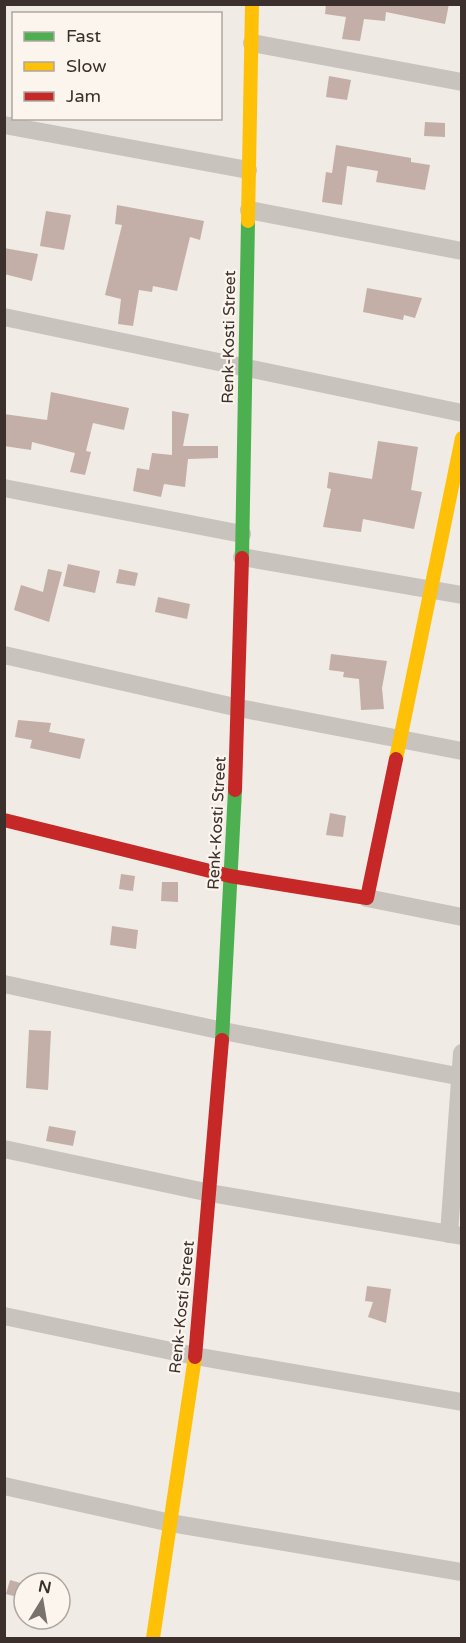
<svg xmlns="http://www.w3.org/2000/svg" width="466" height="1643" viewBox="0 0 466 1643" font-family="'Varela Round',sans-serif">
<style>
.building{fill:#c3afa7}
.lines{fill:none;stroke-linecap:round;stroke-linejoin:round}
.street{stroke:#c9c3be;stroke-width:18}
.fast{stroke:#4caf50;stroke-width:14}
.slow{stroke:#ffc107;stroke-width:14}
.jam{stroke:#c62828;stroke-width:14}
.labels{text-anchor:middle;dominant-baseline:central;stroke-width:4.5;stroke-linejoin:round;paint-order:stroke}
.street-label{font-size:16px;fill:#3b302b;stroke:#fbf5ee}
</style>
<rect width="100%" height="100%" fill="#f0ebe5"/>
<g class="building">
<path d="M326,4H449L445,24L386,12L385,21L364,19L360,41L342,39L346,17L325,14Z"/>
<path d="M329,76L351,80L347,100L326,97Z"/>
<path d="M425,122L445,123V137L424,136Z"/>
<path d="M336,145L411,158V162L430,165L425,190L376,182L378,171L347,166L342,205L322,202L326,172L332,173Z"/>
<path d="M117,205L204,221L200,240L190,237L177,291L153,286L152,292L139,290L133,326L118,324L121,299L105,295L122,225L115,224Z"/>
<path d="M46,211L71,215L64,250L40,246Z"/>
<path d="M4,248L38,254L32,281L4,274Z"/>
<path d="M367,288L422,298L415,318L404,315L403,320L363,312Z"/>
<path d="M51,392L129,408L124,430L93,423L86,451L91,452L85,475L70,472L75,453L32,442L31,450L4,446V414L47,420Z"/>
<path d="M172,411L189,414L183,446H218V458L188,459L185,487L164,484L161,497L133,491L137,468L149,470L152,453L172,455Z"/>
<path d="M378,441L418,447L411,490L422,492L414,529L363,519L361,532L323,527L331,489L327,488L329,472L372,479Z"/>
<path d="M68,564L100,571L95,593L63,586Z"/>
<path d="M48,569L62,572L49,622L14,610L21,585L43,592Z"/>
<path d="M119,569L138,573L135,586L116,583Z"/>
<path d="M158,597L190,604L187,619L155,612Z"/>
<path d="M331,654L387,661L382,688L384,709L361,710L359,679L343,677L344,672L329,670Z"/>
<path d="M18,720L51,723L49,732L85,739L80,759L30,748L32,740L15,737Z"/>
<path d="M330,813L346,816L343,837L326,835Z"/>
<path d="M121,874L135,876L133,891L119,889Z"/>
<path d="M162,882H178V902L161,901Z"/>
<path d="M112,926L138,930L136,949L110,945Z"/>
<path d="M29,1030L51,1031L48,1090L26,1088Z"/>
<path d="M49,1126L76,1131L73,1146L46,1141Z"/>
<path d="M367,1286L391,1289L386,1323L368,1317L373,1302L365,1301Z"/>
<path d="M10,1580L24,1584L21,1598L6,1594Z"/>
</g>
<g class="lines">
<g class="street">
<path d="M252,43L462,82"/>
<path d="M4,125L248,170"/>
<path d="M249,210L462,251"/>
<path d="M4,317L462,413"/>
<path d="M4,488L242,534"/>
<path d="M242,557L462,595"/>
<path d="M4,655L239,708L462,751"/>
<path d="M367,898L462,917"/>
<path d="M4,984L223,1031L462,1077"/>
<path d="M4,1149L210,1193L462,1236"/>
<path d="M449,1234L462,1053"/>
<path d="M4,1316L195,1356L462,1402"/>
<path d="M4,1486L171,1523L462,1572"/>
</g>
<g class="fast">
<path d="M242,558L248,221"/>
<path d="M222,1040L235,790"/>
</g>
<g class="slow">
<path d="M248,221L252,4"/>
<path d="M396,759L462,438"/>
<path d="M153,1638L195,1357"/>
</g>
<g class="jam">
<path d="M235,790L242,558"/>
<path d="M4,820L230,876L367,898L396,759"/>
<path d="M195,1357L222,1040"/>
</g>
</g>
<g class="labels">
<g class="street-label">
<text transform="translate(229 337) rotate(-89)">Renk-Kosti Street</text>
<text transform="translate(217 823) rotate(-87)">Renk-Kosti Street</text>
<text transform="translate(182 1307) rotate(-84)">Renk-Kosti Street</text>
</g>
</g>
<rect width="466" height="1643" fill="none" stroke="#3b302b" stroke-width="12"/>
<rect x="12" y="12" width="210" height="108" fill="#fbf5ee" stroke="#aea6a0" stroke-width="1.5"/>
<rect x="24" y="32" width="30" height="9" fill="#4caf50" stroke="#aea6a0" stroke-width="1.5"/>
<text x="66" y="42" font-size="18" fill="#3b302b">Fast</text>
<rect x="24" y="62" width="30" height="9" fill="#ffc107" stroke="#aea6a0" stroke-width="1.5"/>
<text x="66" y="72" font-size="18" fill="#3b302b">Slow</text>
<rect x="24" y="92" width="30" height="9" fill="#c62828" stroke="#aea6a0" stroke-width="1.5"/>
<text x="66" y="102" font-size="18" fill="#3b302b">Jam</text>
<g transform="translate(42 1601) rotate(11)"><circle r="28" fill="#fbf5ee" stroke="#aea6a0" stroke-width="1.5"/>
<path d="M0-4.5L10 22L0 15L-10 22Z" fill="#7a716c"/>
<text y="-9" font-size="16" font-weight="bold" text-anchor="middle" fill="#3b302b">N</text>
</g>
</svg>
